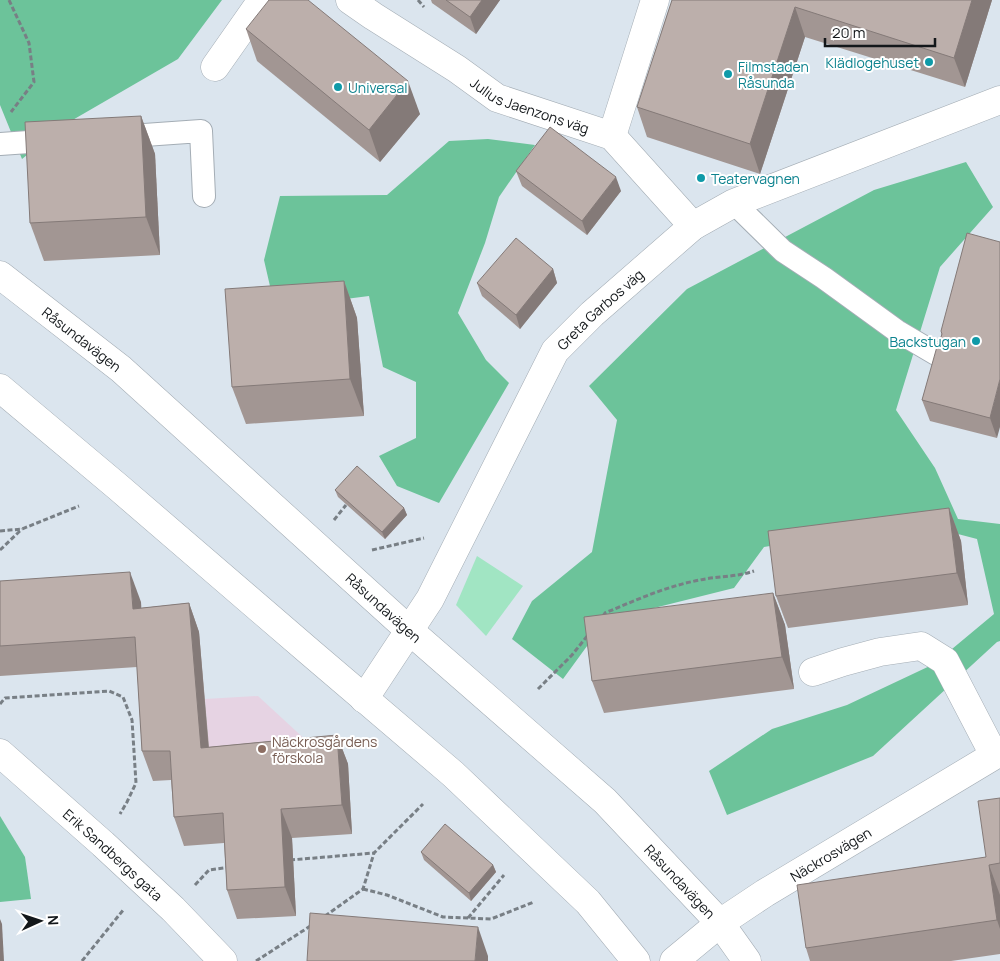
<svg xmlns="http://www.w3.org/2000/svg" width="1000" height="961" viewBox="0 0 1000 961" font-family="Manrope,sans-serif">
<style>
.education{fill:#e6d3e3}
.green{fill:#a1e5c3}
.forest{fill:#6cc39a}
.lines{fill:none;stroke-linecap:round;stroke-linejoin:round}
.lane-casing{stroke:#a4adb5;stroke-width:24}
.street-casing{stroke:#a4adb5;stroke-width:29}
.secondary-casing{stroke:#a4adb5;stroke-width:29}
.path{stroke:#787f85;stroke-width:3;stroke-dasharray:5 2.5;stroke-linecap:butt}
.lane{stroke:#fff;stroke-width:22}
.street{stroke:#fff;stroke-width:28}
.secondary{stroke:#fff;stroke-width:28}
.wall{fill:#a29693}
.shaded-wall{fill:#847a78}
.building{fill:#bcafab;stroke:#847a78}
.culture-dot{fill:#0f9aa8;stroke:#fff;stroke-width:2}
.education-dot{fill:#8d6e63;stroke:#fff;stroke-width:2}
.labels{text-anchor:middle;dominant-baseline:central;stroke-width:4;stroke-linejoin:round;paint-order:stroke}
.culture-label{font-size:14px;fill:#0d838f;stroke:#fff;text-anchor:start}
.street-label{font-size:14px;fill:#13171a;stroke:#fff}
.education-label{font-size:14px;fill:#785e54;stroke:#fff;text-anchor:start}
</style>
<rect width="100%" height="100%" fill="#dbe5ee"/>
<path class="education" d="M258,696L334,766L211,777L205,699Z"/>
<path class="green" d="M477,556L523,586L486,636L456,605Z"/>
<g class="forest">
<path d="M0,0H222L178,59L64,125L22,159L0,105Z"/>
<path d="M488,139L535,145L499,197L485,243L458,313L486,360L509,383L439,503L397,486L379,456L416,438V382L383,367L369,296L275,308L264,260L280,196L387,195L449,141Z"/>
<path d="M966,162L993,207L940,267L896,410L935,468L958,519L1000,524V641L997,642L873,756L727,815L709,771L772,729L847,705L934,664L994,614L977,539L912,522L764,547L734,588L606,620L563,679L512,639L532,601L592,552L617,420L589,386L687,289L874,190Z"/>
<path d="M0,816L25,857L31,899L0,902Z"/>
</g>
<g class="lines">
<defs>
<g id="lane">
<path d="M116,137L201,131L204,196"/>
<path d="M0,144L57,140"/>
<path d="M734,203L783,251L824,278L897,331L936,354"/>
</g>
<g id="street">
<path id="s1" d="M350,0L373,16L457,69L497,98L597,131L612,136L693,226"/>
<path d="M215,67L262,0"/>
<path d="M612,136L655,0"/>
<path d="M813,672L843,662L880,652L921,646L945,661L994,755"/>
<path id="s2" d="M364,699L430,599L555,351L592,314L693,226L734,203L1000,100"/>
<path id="s3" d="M0,753L103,844L173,909L223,961"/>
<path id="s4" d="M674,961L720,923L765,893L1000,752"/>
</g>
<g id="secondary">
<path id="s5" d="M0,275L121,369L410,631L605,801L720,923L747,961"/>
<path d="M0,388L118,487L311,653L453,774L588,902L636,961"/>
</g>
</defs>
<use href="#lane" class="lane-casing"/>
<use href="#street" class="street-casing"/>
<use href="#secondary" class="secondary-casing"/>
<g class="path">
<path d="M9,0L29,43L34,82L11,112"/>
<path d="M418,0L424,7"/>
<path d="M334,520L346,505"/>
<path d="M0,531L22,529L79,506"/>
<path d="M0,550L22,529"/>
<path d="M372,550L424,538"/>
<path d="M603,616L605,613C636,600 667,586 700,580C718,576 737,577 754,571"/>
<path d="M538,689L572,655L588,635"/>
<path d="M0,704L5,698L109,691L123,697L132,720L136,783L127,802L120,814"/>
<path d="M290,860L374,853"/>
<path d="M195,885L209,870L230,867"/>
<path d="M363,889L387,895L443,917L491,919L534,902"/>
<path d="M325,916L363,889L374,853L423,804"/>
<path d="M468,918L504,875"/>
<path d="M82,961L124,909"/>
<path d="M256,961L312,925"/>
</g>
<use href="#lane" class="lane"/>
<use href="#street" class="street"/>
<use href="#secondary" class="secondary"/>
</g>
<g class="wall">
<path d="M431,0H500L476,34L432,3Z"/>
<path d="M672,0H992L965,87L805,37L760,174L647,137L637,107Z"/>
<path d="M246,29L420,114L380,162L257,61Z"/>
<path d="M141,116L155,154L160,255L44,261L30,223Z"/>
<path d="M516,171L621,191L587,235L522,186Z"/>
<path d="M967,233L997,438L930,421L922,400L940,340Z"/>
<path d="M553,269L557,283L520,329L482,296L477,283Z"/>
<path d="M344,281L357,318L364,416L246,424L232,387Z"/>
<path d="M335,490L404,508L407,515L385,539L338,497Z"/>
<path d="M949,508L961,541L968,605L788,628L776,596Z"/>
<path d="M0,581L141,602V608L189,603L199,632L209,747L337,735L348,764L352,834L292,838L296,916L237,919L227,890L224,843L184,846L174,817L171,780L153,781L142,751L137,667L0,676Z"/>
<path d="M773,593L785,625L794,689L604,713L592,681Z"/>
<path d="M1000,798V954L951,961H810L806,948L986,857Z"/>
<path d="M421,852L493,865L496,872L471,901L424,860Z"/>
</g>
<g class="shaded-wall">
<path d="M482,0H500L476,34L470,17Z"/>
<path d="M972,0H992L965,87L954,58Z"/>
<path d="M795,7L805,37L760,174L750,144Z"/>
<path d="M408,81L420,114L380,162L369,130Z"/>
<path d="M141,116L155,154L160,255L146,217Z"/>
<path d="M616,177L621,191L587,235L582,221Z"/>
<path d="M553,269L557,283L520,329L516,315Z"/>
<path d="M344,281L357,318L364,416L350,379Z"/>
<path d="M1000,379V427L997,438L990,418Z"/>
<path d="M404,508L407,515L385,539L382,532Z"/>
<path d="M949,508L961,541L968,605L957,573Z"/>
<path d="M130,572L141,602L143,638L133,609Z"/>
<path d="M773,593L785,625L794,689L782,657Z"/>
<path d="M189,603L199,632L211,777L201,748Z"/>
<path d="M337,735L348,764L352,834L342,805Z"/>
<path d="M281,809L292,838L296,916L285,887Z"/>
<path d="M493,865L496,872L471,901L469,893Z"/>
<path d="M989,865L1000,895V929L997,920Z"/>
<path d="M0,919L2,924L4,961H0Z"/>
<path d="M478,927L488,956V961H475Z"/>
</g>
<g class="building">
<path d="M269,0H308L408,81L369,130L246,29Z"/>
<path d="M446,0H482L470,17Z"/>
<path d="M672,0H972L954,58L795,7L750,144L637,107Z"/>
<path d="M141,116L146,217L30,223L25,122Z"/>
<path d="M550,127L616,177L582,221L516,171Z"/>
<path d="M967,233L1000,242V379L990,418L922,400L938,343L940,340L942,334L941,331Z"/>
<path d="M516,238L553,269L516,315L477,283Z"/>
<path d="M344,281L350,379L232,387L225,289Z"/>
<path d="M357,466L404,508L382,532L335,490Z"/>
<path d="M949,508L957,573L776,596L768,531Z"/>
<path d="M130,572L133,609L189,603L201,748L337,735L342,805L281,809L285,887L227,890L223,813L174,817L170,751H142L135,637L0,646V581Z"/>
<path d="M773,593L782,657L592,681L584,617Z"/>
<path d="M1000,798V863L989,865L997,920L806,948L797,885L986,857L978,801Z"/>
<path d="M445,824L493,865L469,893L421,852Z"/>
<path d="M310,913L478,927L475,961H307Z"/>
</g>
<g class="culture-dot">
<circle cx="929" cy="62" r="5"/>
<circle cx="728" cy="74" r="5"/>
<circle cx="338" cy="87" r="5"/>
<circle cx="701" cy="178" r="5"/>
<circle cx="976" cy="341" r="5"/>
</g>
<circle class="education-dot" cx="262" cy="749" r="5"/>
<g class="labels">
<g class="culture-label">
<text x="919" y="62" text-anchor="end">Klädlogehuset</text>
<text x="738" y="66">Filmstaden<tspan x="738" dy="16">Råsunda</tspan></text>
<text x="348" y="87">Universal</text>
<text x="711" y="178">Teatervagnen</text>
<text x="966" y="341" text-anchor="end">Backstugan</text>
</g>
<g class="street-label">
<text stroke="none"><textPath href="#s1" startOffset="210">Julius Jaenzons väg</textPath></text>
<text stroke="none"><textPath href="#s2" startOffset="459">Greta Garbos väg</textPath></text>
<text stroke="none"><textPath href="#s5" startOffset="104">Råsundavägen</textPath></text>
<text stroke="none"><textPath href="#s5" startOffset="508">Råsundavägen</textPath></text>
<text stroke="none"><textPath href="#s4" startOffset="190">Näckrosvägen</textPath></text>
<text stroke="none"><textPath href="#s3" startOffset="152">Erik Sandbergs gata</textPath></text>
<text stroke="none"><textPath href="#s5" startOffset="912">Råsundavägen</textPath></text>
</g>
<g class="education-label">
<text x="272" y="741">Näckrosgårdens<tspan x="272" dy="16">förskola</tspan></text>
</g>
</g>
<g transform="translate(40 921) rotate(87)" stroke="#ffffff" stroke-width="4" paint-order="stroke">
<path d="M0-4L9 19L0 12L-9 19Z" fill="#13171a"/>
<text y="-8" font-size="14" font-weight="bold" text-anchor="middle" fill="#13171a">N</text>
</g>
<path d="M825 38v8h110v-8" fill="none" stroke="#13171a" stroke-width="2.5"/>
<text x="832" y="38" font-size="15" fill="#13171a" stroke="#ffffff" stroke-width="4" paint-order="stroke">20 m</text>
</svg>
